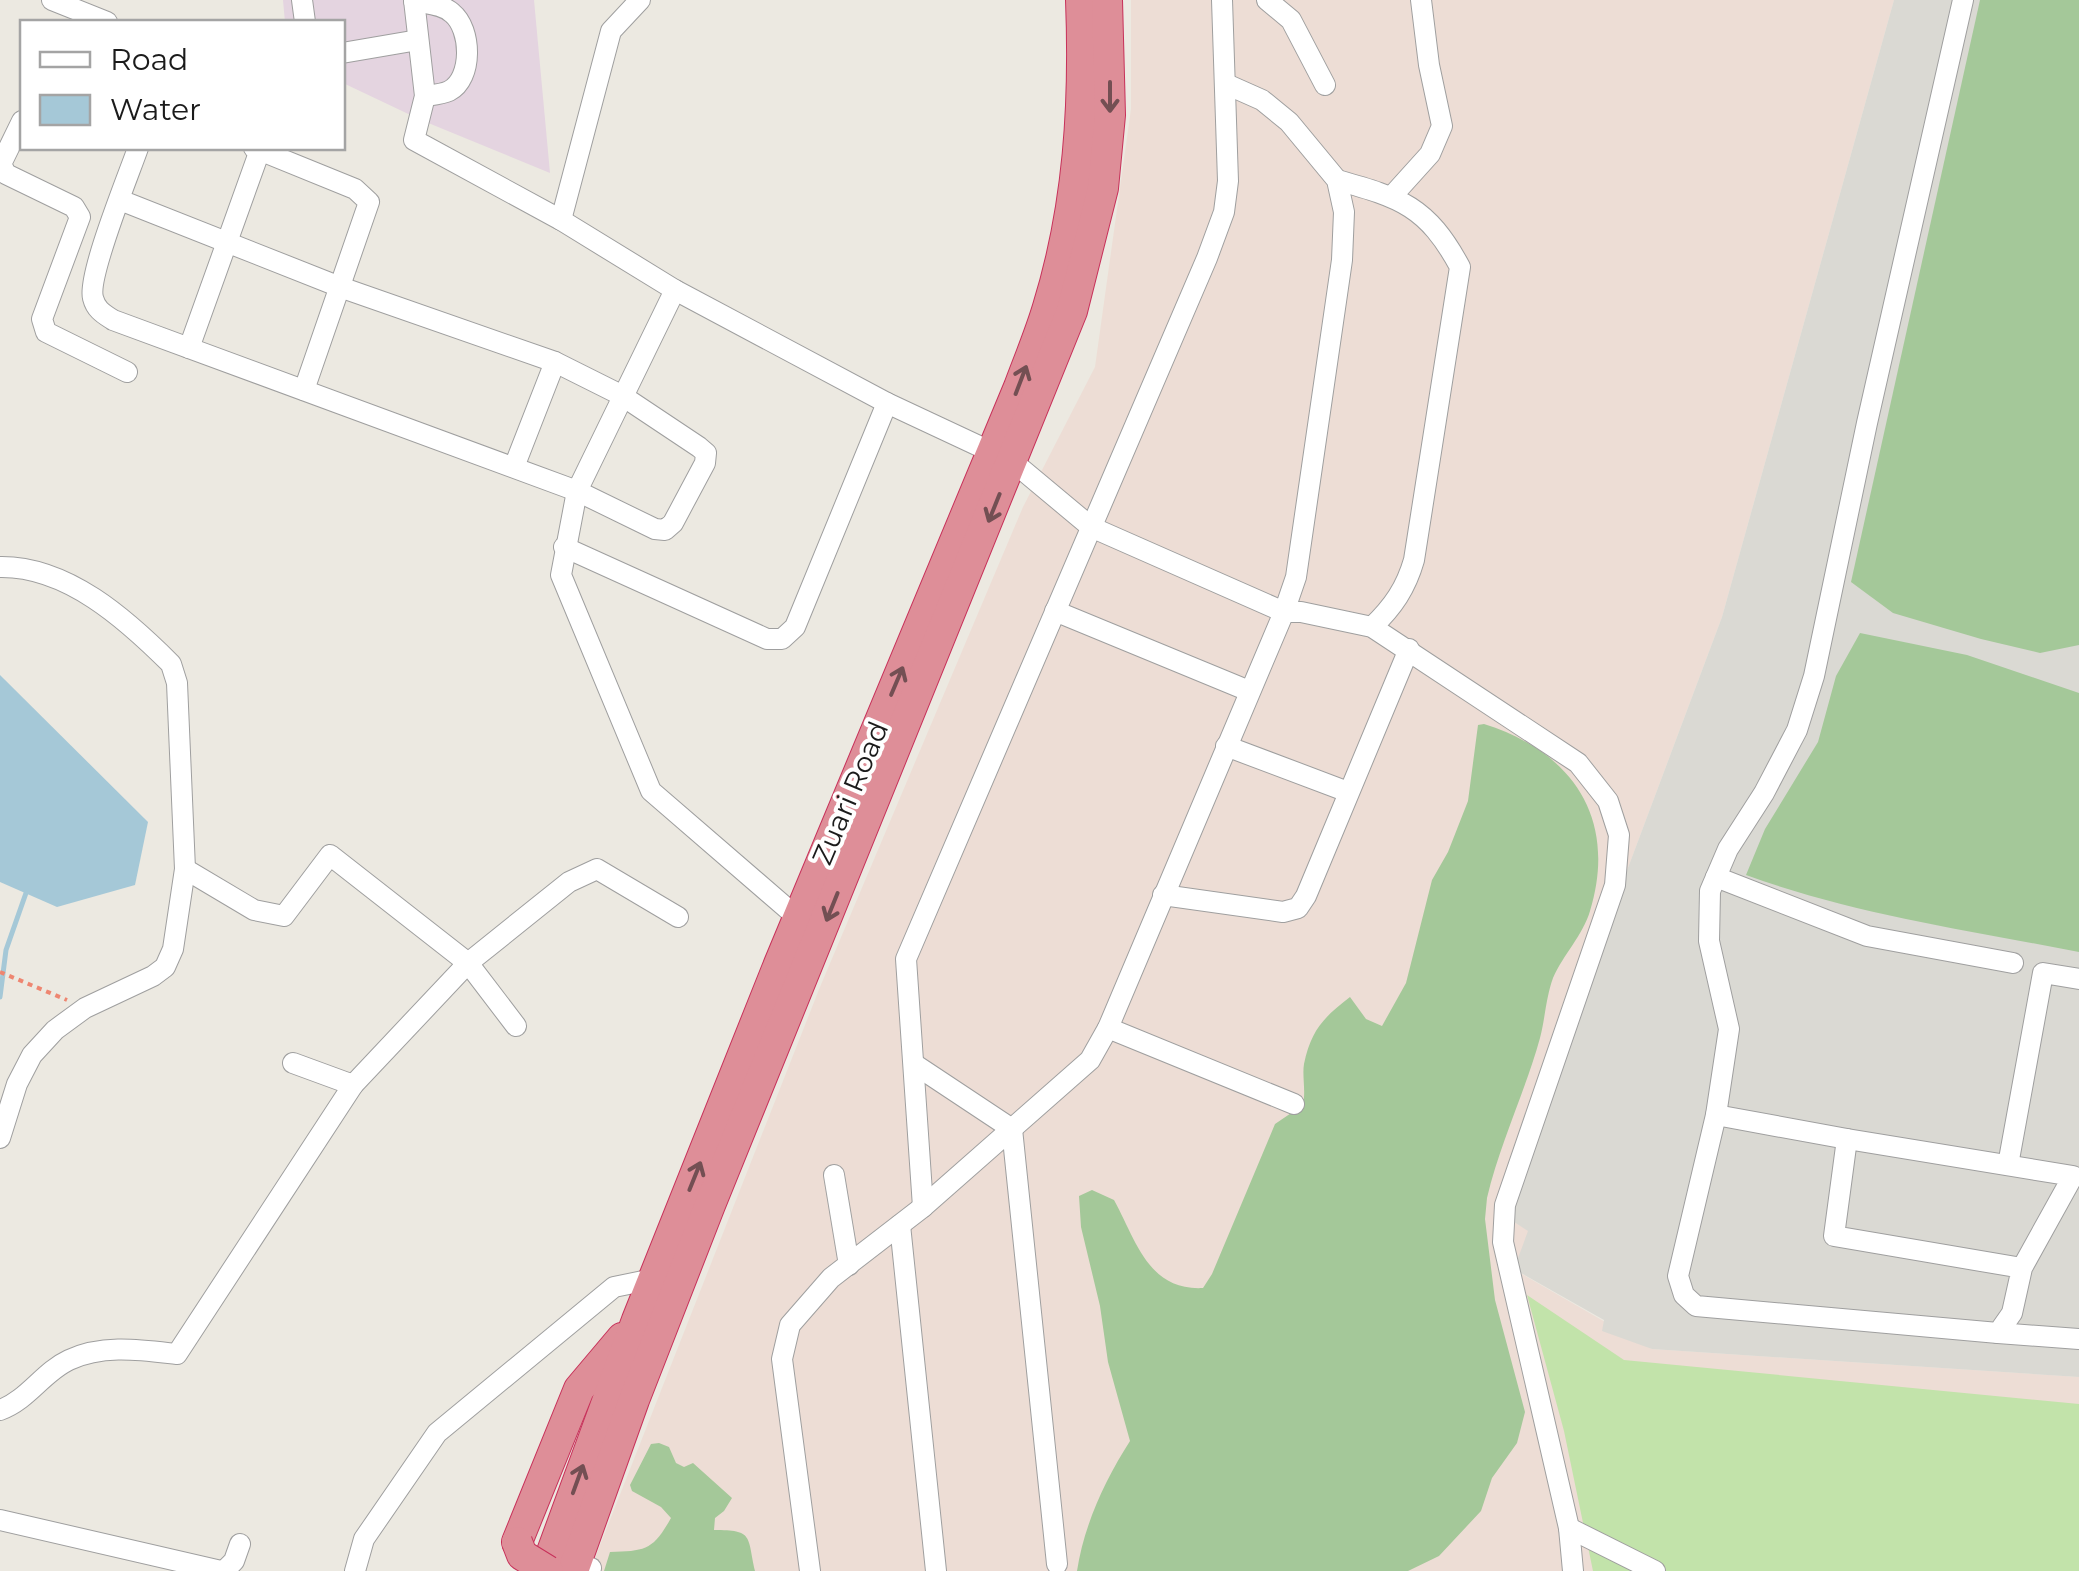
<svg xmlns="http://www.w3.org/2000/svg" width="2079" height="1571" viewBox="0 0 2079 1571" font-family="Montserrat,sans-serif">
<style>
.industrial{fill:#e4d4e0}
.military{fill:#edddd5}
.airport{fill:#dad9d3}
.grass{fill:#c2e3aa}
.forest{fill:#a4c899}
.water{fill:#a5c8d7}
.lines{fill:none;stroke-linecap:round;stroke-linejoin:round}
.stream{stroke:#a5c8d7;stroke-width:5}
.minor-casing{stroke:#9f9f9f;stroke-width:22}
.highway-casing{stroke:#c7315a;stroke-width:32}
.path{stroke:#ee8671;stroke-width:4;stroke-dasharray:5 5;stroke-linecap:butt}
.minor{stroke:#fff;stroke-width:20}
.highway{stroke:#de8e98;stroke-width:30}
.highway-bridge-casing{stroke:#c7315a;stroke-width:32;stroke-linecap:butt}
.highway-bridge{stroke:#de8e98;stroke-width:30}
.oneway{stroke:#734f53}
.labels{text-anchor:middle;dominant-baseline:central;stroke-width:8;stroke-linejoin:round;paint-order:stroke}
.street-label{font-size:28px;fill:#1b1b1b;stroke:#fff}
</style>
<rect width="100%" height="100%" fill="#ece9e1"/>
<path class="industrial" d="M283,0H534L550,173L421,120L343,83L342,22H285Z"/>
<path class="military" d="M1131,0H1894L1722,617L1499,1212L1529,1231L1515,1270L1652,1349L2079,1377V1571H594L595,1558L820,987L1023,507L1095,367L1131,109Z"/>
<path class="airport" d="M1894,0H2079V1377L1652,1349L1602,1331L1604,1320L1514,1269L1528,1231L1499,1212L1722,617Z"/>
<path class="grass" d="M1527,1295L1624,1360L2079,1404V1571H1593L1564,1431Z"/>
<g class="forest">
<path d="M1980,0H2079V645L2040,653L1981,639L1893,613L1851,582Z"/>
<path d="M1860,633L1967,655L2079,693V952C1967,930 1853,914 1746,875L1765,829L1818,742L1836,676Z"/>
<path d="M1484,724C1573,752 1618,819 1590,911C1583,935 1563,955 1553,978C1546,997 1545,1019 1540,1038C1525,1092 1500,1143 1487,1198L1485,1219L1495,1300L1525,1412L1517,1443L1492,1478L1481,1511L1439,1556L1408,1571H1077C1084,1525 1105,1480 1130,1441L1108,1362L1100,1306L1081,1227L1079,1196L1092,1190L1114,1200C1136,1240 1148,1291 1203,1288L1212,1274L1275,1124L1303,1105C1306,1090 1302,1076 1304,1064C1311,1030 1324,1017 1350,997L1366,1019L1382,1026L1406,983L1432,880L1448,852L1468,801L1478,725Z"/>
<path d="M659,1443L669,1447L676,1463L684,1467L693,1463L732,1498L724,1511L715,1518L714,1530C754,1530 747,1536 755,1571H604L610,1552C646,1551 653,1550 671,1518L661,1507L632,1491L630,1485L651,1444Z"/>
</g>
<path class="water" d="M0,675L148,822L135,885L57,907L0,882Z"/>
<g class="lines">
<path class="stream" d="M0,997L6,950L26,893"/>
<defs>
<g id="minor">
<path d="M52,0L107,22"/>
<path d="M302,0L305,22"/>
<path d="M414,0L425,96L414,140L561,220L675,290L887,403L1013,462L1091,527L1284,612H1301L1372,627L1578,763L1608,801L1619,835L1615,885L1505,1205L1503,1242L1569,1528L1573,1571"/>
<path d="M1267,0L1291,20L1325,85"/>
<path d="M1963,0L1867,423L1814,676L1797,730L1764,793L1728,849L1710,891L1709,941L1729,1029L1716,1115L1678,1276L1684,1295L1696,1306L1998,1333L2012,1313L2022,1268L2073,1176L1847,1139L1834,1236L2022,1268"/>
<path d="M414,1C427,4 442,4 452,13C472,29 473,79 449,91C443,94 432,95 425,96"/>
<path d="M342,53L418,40"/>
<path d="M22,121L1,164L6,174L74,207L80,217L42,319L46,332L127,372"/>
<path d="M254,148L355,189L369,202L304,390"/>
<path d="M1337,180C1401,198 1427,206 1460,267L1414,560C1406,588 1393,607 1372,627"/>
<path d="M1393,195L1430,154L1442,126L1429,65L1421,0"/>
<path d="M120,200L340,287L555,362L621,395L699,447L706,453L705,463L673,523L665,530L655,529L577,491L113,320C104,314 96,310 93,298C87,276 129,174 138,148"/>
<path d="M561,220L611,31L640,0"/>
<path d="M675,290L577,491L561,575L651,791L798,918"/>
<path d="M189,348L260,150"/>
<path d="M514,467L555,362"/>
<path d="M564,547L767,639H782L795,627L887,403"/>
<path d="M0,567C67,566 126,619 171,664L177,683L185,869L173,949L165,967L153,976L85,1008L55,1030L32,1055L17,1084L0,1138"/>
<path d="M1055,611L1249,691"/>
<path d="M1226,746L1348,792"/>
<path d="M185,869L254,910L284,916L330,855L468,963L353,1085L293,1063"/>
<path d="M1716,877L1867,936L2013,963"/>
<path d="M1163,895L1283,912L1298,908L1306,896L1409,649"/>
<path d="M516,1026L468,963L569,882L597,869L678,917"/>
<path d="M1108,1028L1294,1104"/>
<path d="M914,1064L1012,1129L1057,1564"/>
<path d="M1716,1115L1847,1139"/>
<path d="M2008,1165L2043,973L2079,979"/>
<path d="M834,1175L849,1265"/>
<path d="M923,1207L906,959L1207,258L1224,212L1228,181L1222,0"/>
<path d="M900,1225L936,1571"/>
<path d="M1998,1333L2079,1339"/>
<path d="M0,1410C28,1400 43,1372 69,1360C103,1344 141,1350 177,1354L353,1085"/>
<path d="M0,1520L221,1571"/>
<path d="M1569,1528L1655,1571"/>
<path d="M224,1571L234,1561L240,1544"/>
<path d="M355,1571L364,1539L437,1433L614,1287L653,1279"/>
<path d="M590,1571L591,1568"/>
<path d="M810,1571L782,1359L790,1325L831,1278L923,1207L1090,1060L1108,1028L1284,612L1296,577L1342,260L1344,212L1337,180L1289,122L1262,100L1226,84"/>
</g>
<g id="highway">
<path d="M517,1542L579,1389L622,1338"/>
<path d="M545,1571L637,1320L779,964L1019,387C1029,360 1040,334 1048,307C1079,207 1085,104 1081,0"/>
<path d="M573,1571L634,1400L710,1205L1072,311L1103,188L1110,115L1107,0"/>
</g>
</defs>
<use href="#minor" class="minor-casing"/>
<use href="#highway" class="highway-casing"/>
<path class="path" d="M0,972L67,1000"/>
<use href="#minor" class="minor"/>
<use href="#highway" class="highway"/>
<defs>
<path id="highway-bridge" d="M517,1542L522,1555L548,1571"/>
</defs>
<use href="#highway-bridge" class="highway-bridge-casing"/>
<use href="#highway-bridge" class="highway-bridge"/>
</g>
<defs><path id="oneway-shaft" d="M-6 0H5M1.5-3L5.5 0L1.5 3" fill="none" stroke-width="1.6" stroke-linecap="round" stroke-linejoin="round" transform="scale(2.5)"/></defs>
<g class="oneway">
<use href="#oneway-shaft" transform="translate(1110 97) rotate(90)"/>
<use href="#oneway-shaft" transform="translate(1021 380) rotate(-69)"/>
<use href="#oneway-shaft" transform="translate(994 508) rotate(112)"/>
<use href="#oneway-shaft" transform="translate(897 681) rotate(-67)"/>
<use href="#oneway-shaft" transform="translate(832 907) rotate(112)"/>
<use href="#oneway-shaft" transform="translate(695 1176) rotate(-68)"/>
<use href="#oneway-shaft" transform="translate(578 1479) rotate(-70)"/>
</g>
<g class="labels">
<g class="street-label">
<text transform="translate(850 793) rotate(-67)">Zuari Road</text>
</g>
</g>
<rect x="20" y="20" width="325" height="130" fill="#ffffff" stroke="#a4a4a4" stroke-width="2.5"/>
<rect x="40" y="52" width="50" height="15" fill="#ffffff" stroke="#a4a4a4" stroke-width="2.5"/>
<text x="110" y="70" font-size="30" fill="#1b1b1b">Road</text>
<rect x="40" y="95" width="50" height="30" fill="#a5c8d7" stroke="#a4a4a4" stroke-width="2.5"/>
<text x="110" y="120" font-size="30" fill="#1b1b1b">Water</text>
</svg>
